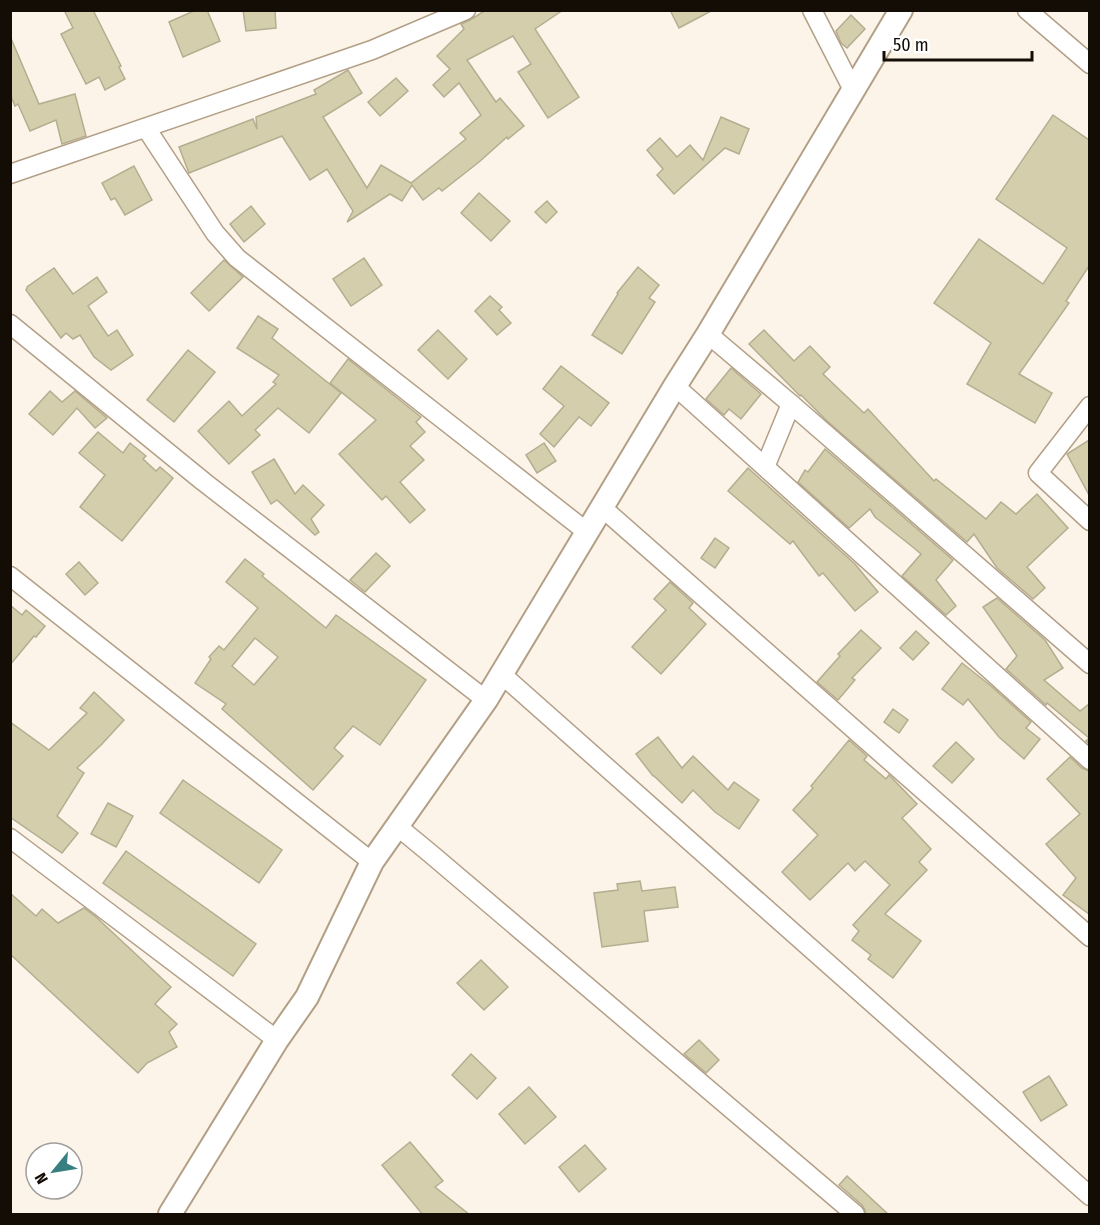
<svg xmlns="http://www.w3.org/2000/svg" width="1100" height="1225" viewBox="0 0 1100 1225" font-family="'Fira Sans Condensed',sans-serif">
<style>
.building{fill:#d4ceac;stroke:#b4ae90;stroke-width:1.5;fill-rule:evenodd}
.lines{fill:none;stroke-linecap:round;stroke-linejoin:round}
.minor-casing{stroke:#b39f86;stroke-width:21}
.tertiary-casing{stroke:#b39f86;stroke-width:26}
.minor{stroke:#fff;stroke-width:18}
.tertiary{stroke:#fff;stroke-width:22}
</style>
<rect width="100%" height="100%" fill="#fcf4e9"/>
<g class="building">
<path d="M64,10H93L121,66L119,67L125,79L105,90L99,77L86,84L61,34L73,28Z"/>
<path d="M196,10H207L220,41L183,57L169,22Z"/>
<path d="M243,10H275L276,28L246,31Z"/>
<path d="M486,10H563L535,29L579,97L548,118L518,72L531,64L513,36L467,60L496,102L500,98L524,126L508,139L507,137L479,162L442,191L439,188L423,200L412,185L402,201L390,194L347,222L353,211L327,169L310,180L282,136L189,173L179,147L253,119L257,129L256,117L316,94L314,90L348,70L362,93L323,117L367,188L381,165L411,183L466,139L460,133L481,115L459,83L444,97L433,85L450,69L437,56L464,29L461,24L470,20Z"/>
<path d="M670,10H713L679,28Z"/>
<path d="M851,15L865,29L847,48L841,43L836,31Z"/>
<path d="M10,36L39,104L75,94L86,136L62,144L56,120L30,131L18,104L15,106L10,94Z"/>
<path d="M396,78L408,91L380,116L368,102Z"/>
<path d="M1053,115L1089,140V266L1066,301L1069,303L1019,374L1052,393L1035,423L967,384L991,343L934,303L979,239L1043,284L1067,248L996,199Z"/>
<path d="M721,117L749,129L739,154L725,148L674,194L657,175L663,169L647,150L660,138L677,157L690,145L703,160Z"/>
<path d="M134,166L152,200L125,215L115,198L111,200L102,183Z"/>
<path d="M479,193L510,221L491,241L461,213Z"/>
<path d="M547,201L557,212L546,223L535,212Z"/>
<path d="M251,206L265,224L244,242L230,224Z"/>
<path d="M364,258L382,285L351,306L333,279Z"/>
<path d="M224,260L243,277L209,311L191,293Z"/>
<path d="M638,267L659,285L649,298L655,302L622,354L592,335L618,294L617,293Z"/>
<path d="M54,268L73,294L97,277L107,292L88,306L108,336L117,330L133,355L111,370L94,357L80,335L73,339L66,333L61,338L26,290L27,288V287Z"/>
<path d="M490,296L502,307L499,310L511,323L497,335L475,311Z"/>
<path d="M258,316L278,329L272,338L341,393L309,433L278,408L255,430L260,435L229,464L198,431L229,401L242,416L276,384L273,382L279,375L237,348Z"/>
<path d="M438,330L467,359L448,379L418,350Z"/>
<path d="M764,330L794,361L810,346L830,367L823,374L864,413L868,409L934,481L936,479L986,519L1001,502L1016,514L1037,494L1068,528L1027,567L1045,588L1033,599L997,568L974,534L967,542L827,421L801,395L800,396L749,344Z"/>
<path d="M188,350L215,372L174,422L147,400Z"/>
<path d="M348,359L421,417L416,422L425,432L410,446L424,460L400,482L425,510L410,523L386,496L382,500L339,454L376,420L330,383Z"/>
<path d="M561,366L609,403L591,426L579,417L554,447L540,434L564,406L543,389Z"/>
<path d="M731,368L761,394L741,419L729,409L724,415L706,399Z"/>
<path d="M50,391L62,402L75,391L107,418L95,428L77,408L53,435L29,414Z"/>
<path d="M98,432L123,453L130,443L146,456L143,459L156,471L160,467L173,478L122,541L80,507L105,475L79,453Z"/>
<path d="M1089,440V495L1067,454Z"/>
<path d="M544,443L556,461L537,473L526,455Z"/>
<path d="M825,449L953,560L936,580L956,606L946,615L902,576L921,554L914,548L875,517L870,509L849,528L798,482L805,470L808,472Z"/>
<path d="M274,459L295,494L303,485L324,505L311,519L319,532L315,535L277,500L271,504L252,472Z"/>
<path d="M748,468L855,564L878,592L855,611L823,573L819,576L793,541L790,544L728,491Z"/>
<path d="M715,538L729,548L715,568L701,558Z"/>
<path d="M376,553L390,566L365,592L350,580Z"/>
<path d="M245,559L264,574L262,576L326,628L336,615L426,680L380,745L353,726L334,748L343,756L313,790L222,709L226,704L195,683L211,659L209,657L219,646L224,650L258,608L226,582ZM255,638L278,657L254,685L232,666Z"/>
<path d="M79,562L98,583L85,595L66,574Z"/>
<path d="M670,582L693,603L689,608L706,624L661,674L632,647L666,610L654,599Z"/>
<path d="M997,598L1045,640L1063,668L1044,680L1080,711L1089,704V744L1086,741L1089,738L1047,703L1046,705L1006,669L1017,656L983,607Z"/>
<path d="M10,605L22,615L26,610L45,626L36,637L34,636L10,665Z"/>
<path d="M861,630L881,648L852,678L855,680L838,700L817,682L840,656L838,654Z"/>
<path d="M916,631L929,643L913,660L900,648Z"/>
<path d="M962,663L991,686L1031,722L1026,728L1040,739L1024,759L999,737L968,699L963,705L942,689Z"/>
<path d="M94,692L124,720L102,744L77,768L84,773L57,816L78,833L62,853L10,817V722L49,750L87,713L80,708Z"/>
<path d="M893,709L908,720L899,733L884,722Z"/>
<path d="M658,737L682,768L693,756L728,790L734,782L759,800L739,829L715,812L693,790L682,803L654,776H653L636,754Z"/>
<path d="M849,740L867,756L864,760L886,779L889,775L917,804L902,818L931,849L919,862L927,870L885,914L921,941L893,978L868,959L871,955L852,940L859,931L853,925L890,885L865,861L855,871L848,863L810,900L782,872L818,835L793,810L813,788L811,786Z"/>
<path d="M956,742L974,759L952,783L933,766Z"/>
<path d="M1070,757L1082,768L1089,771V914L1063,895L1076,878L1046,844L1080,814L1047,779Z"/>
<path d="M183,780L282,850L259,883L160,813Z"/>
<path d="M108,803L133,816L116,847L91,834Z"/>
<path d="M126,851L256,944L233,976L103,883Z"/>
<path d="M640,881L642,891L675,887L678,907L644,911L648,941L602,947L594,893L618,890L617,884Z"/>
<path d="M10,893L36,916L42,909L58,923L84,908L96,917L171,987L155,1004L177,1024L169,1032L177,1047L147,1063L138,1073L10,954Z"/>
<path d="M481,960L508,987L484,1010L457,983Z"/>
<path d="M699,1040L719,1060L706,1073L684,1054Z"/>
<path d="M471,1054L496,1078L477,1099L452,1075Z"/>
<path d="M1049,1076L1067,1105L1041,1121L1023,1092Z"/>
<path d="M529,1087L556,1117L525,1144L499,1114Z"/>
<path d="M410,1142L443,1181L435,1187L470,1215H423L382,1165Z"/>
<path d="M585,1145L606,1169L579,1192L559,1167Z"/>
<path d="M847,1176L889,1215H866L865,1210L862,1205L839,1185Z"/>
</g>
<g class="lines">
<defs>
<g id="minor">
<path d="M812,10L853,90"/>
<path d="M1027,10L1090,64"/>
<path d="M146,128L215,233L237,258L587,532"/>
<path d="M10,174L372,50L466,10"/>
<path d="M10,324L204,482L486,700"/>
<path d="M708,334L791,404L1090,664"/>
<path d="M675,386L1090,760"/>
<path d="M1090,406L1038,473L1090,521"/>
<path d="M765,467L791,404"/>
<path d="M601,509L606,511L1090,937"/>
<path d="M10,576L372,862"/>
<path d="M502,673L507,679L1090,1196"/>
<path d="M397,826L431,854L855,1214"/>
<path d="M10,838L277,1040"/>
</g>
<path id="tertiary" d="M170,1214L277,1040L307,997L372,862L486,700L675,386L708,334L901,10"/>
</defs>
<use href="#minor" class="minor-casing"/>
<use href="#tertiary" class="tertiary-casing"/>
<use href="#minor" class="minor"/>
<use href="#tertiary" class="tertiary"/>
</g>
<rect width="1100" height="1225" fill="none" stroke="#140d05" stroke-width="24"/>
<g transform="translate(54 1171) rotate(240)"><circle r="28" fill="#ffffff" stroke="#a19e9b" stroke-width="1.5"/>
<path d="M0-4.5L10 22L0 15L-10 22Z" fill="#377f81"/>
<text y="-9" font-size="16" font-weight="bold" text-anchor="middle" fill="#140d05">N</text>
</g>
<path d="M884 51v9h148v-9" fill="none" stroke="#140d05" stroke-width="3"/>
<text x="893" y="51" font-size="18" fill="#140d05" stroke="#ffffff" stroke-width="4.5" paint-order="stroke">50 m</text>
</svg>
